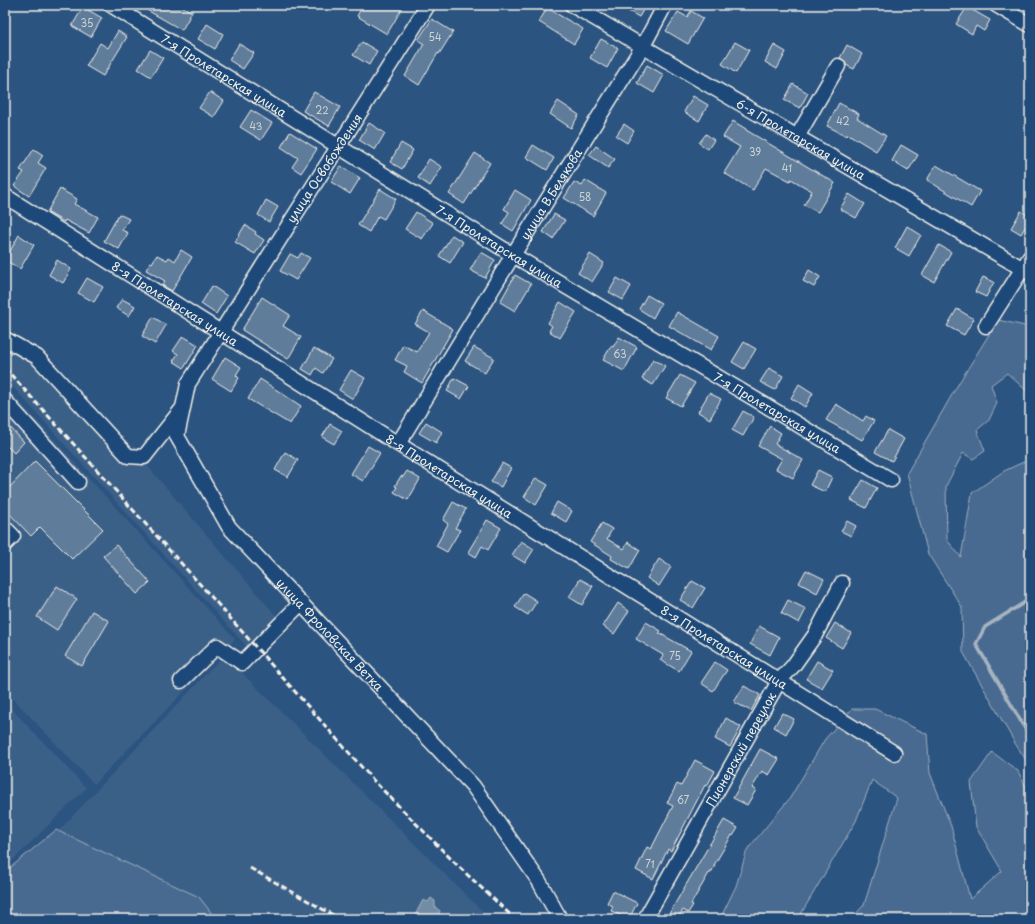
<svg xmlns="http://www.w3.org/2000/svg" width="1035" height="924" viewBox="0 0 1035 924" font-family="'Playpen Sans',sans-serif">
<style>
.built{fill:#3b6088}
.green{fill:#496b90;stroke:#9eaebc}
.water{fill:#738ca6;stroke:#a7b4c0}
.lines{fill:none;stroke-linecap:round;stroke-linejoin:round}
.stream{stroke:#a7b4c0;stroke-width:3.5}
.building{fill:#5e7b9a;stroke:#f4f1e8}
.minor-casing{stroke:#f4f1e8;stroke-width:17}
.minor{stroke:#1f4a7a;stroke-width:14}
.rail{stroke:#f4f1e8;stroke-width:3;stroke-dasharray:6 3;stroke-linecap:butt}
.labels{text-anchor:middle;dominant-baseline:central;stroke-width:3;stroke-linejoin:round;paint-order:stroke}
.number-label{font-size:10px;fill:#ced4d4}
.street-label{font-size:12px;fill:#f4f1e8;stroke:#1f4a7a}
</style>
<rect width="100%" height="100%" fill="#2c5481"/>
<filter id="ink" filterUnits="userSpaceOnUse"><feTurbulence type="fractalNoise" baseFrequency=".025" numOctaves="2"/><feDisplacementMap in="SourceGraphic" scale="8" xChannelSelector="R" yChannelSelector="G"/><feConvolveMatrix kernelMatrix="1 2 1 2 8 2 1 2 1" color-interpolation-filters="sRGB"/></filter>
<g filter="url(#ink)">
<g class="built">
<path d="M5,334L38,352L132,448L278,618L248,648L5,378Z"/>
<path d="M5,386L235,639L94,784L5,690Z"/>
<path d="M224,655L490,919H5V888Z"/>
<path d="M5,702L86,788L5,868Z"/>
</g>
<g class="green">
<path d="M998,320L1025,326L1030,342V394L1007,373L991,385L997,403L989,420L977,430L985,451L973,459L963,453L946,486L947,540L961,557L972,493L1004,471L1030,459V766L1016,745L963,652L962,607L928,554L907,473L957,386Z"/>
<path d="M852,709H875L927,734L930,773L951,826L970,899L1002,871L976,827L971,782L992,752L1018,771L1030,796V919H851L864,905L897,798L872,780L856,821L798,919H720L736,886L747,850L790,798L825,739Z"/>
<path d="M56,830L199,897L216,919H5V872Z"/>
</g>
<path class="water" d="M431,898L435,901V907L440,911L437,919H413L423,900L428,902Z"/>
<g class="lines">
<path class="stream" d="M1030,599L985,627L976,644L1030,737"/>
</g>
<g class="building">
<path d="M138,5H180L192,12L182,30Z"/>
<path d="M363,5H404L387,34L357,16Z"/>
<path d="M618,5H646L639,17Z"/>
<path d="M83,7L102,18L91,37L72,26Z"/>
<path d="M967,7L990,20L984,31L976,26L972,34L956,24Z"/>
<path d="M547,8L583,29L574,44L539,22Z"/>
<path d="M691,11L703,18L688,44L666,31L678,12L687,17Z"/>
<path d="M432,19L453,32L439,54L438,53L419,85L405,76L424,44L418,40Z"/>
<path d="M207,24L223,34L215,49L198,39Z"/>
<path d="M118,31L127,37L103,76L86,66L100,43L108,48Z"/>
<path d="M601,39L618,48L607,68L590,58Z"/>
<path d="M362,42L377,51L369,65L353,55Z"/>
<path d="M735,42L749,50L736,73L722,64Z"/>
<path d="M239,44L254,53L243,69L229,60Z"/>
<path d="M774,45L786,52L777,69L765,62Z"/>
<path d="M847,45L862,54L854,69L846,65L845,61L840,58Z"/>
<path d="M150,50L163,58L151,77L138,69Z"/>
<path d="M647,65L664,75L654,93L637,83Z"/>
<path d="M793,84L808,93L800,108L784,100Z"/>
<path d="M210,92L224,101L214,117L199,108Z"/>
<path d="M314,92L340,107L329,126L303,111Z"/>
<path d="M693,96L708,105L699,121L684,112Z"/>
<path d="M558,101L579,115L571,128L550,114Z"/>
<path d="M839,103L859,114L857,118L886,136L876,151L848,134L847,136L827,126Z"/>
<path d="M251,110L272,123L261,140L240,127Z"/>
<path d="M733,121L746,129V130L835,183L818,212L804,205L812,191L791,179L790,181L766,168L753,190L724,173L740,147L723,137Z"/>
<path d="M369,123L385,133L375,150L359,140Z"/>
<path d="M624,124L634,131L627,143L616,136Z"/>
<path d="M290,132L317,149L301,173L292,167L298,158L281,147Z"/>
<path d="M706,134L714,140L708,149L699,143Z"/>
<path d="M401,143L413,150L402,169L390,162Z"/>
<path d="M533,145L554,158L547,170L526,157Z"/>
<path d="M901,145L918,155L908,171L892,161Z"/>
<path d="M596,146L615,159L608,168L589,155Z"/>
<path d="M34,149L43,155L38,163L46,168L29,196L14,186L24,172L20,170Z"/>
<path d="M475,153L490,163L464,204L449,194Z"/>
<path d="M429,159L442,167L430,186L418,178Z"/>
<path d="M936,165L980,191L971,207L927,180Z"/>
<path d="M341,166L360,178L350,194L331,182Z"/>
<path d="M585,180L606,193L593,216L564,198L574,182L582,186Z"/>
<path d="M60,189L77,199L74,204L98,217L89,233L65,220L64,222L47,212Z"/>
<path d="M380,189L396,199L384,219L378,216L369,232L358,225Z"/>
<path d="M515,190L531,200L513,231L502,224L509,212L504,209Z"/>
<path d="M849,194L865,204L856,218L840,209Z"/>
<path d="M266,200L278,207L269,222L258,215Z"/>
<path d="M1021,211L1030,216V219L1021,234L1011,228Z"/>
<path d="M416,212L433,223L422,239L405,229Z"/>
<path d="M119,214L129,219L122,230L128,233L119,249L104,241Z"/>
<path d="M554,214L565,220L553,239L543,232Z"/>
<path d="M245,225L256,232L255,234L264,240L255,254L235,242Z"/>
<path d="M907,226L921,235L909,256L895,248Z"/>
<path d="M19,235L34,245L20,269L5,260Z"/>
<path d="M452,235L463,242L450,263L439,256Z"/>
<path d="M939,245L951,252L934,282L922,275Z"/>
<path d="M181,250L192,257L172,291L162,285L165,281L146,270L150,262L152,263L157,255L167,260L169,257L175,261Z"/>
<path d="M481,252L495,260L485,278L470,270Z"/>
<path d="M301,253L310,258L296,280L280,271L290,254L298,258Z"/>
<path d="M590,254L604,263L592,282L578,273Z"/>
<path d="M57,260L71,269L63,283L49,275Z"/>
<path d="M809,270L820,277L814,287L803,281Z"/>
<path d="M515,275L531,284L515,311L500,302Z"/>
<path d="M983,277L994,282L986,297L975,292Z"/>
<path d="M87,278L103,287L94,302L78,293Z"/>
<path d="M617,278L631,286L623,300L609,292Z"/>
<path d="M212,286L227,296L216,314L201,304Z"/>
<path d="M647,295L661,303L653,318L639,309Z"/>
<path d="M262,297L290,315L283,326L301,337L288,359L242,330Z"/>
<path d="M122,299L135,306L129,316L116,308Z"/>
<path d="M560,302L576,312L560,338L549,331L552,326L548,323Z"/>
<path d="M957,309L974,319L964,335L947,326Z"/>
<path d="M423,311L453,329L422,383L404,372L407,366L395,360L403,345L417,352L429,332L415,324Z"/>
<path d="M677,312L719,336L711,350L669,326Z"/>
<path d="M153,317L166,325L155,344L142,336Z"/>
<path d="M183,336L198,345L184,368L173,361L178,354L173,351Z"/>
<path d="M619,337L637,347L624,371L603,360L611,346L613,347Z"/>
<path d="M744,342L756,349L744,369L732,362Z"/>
<path d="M474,347L494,358L485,373L465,361Z"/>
<path d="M314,348L332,359L323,373L316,368L312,375L302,369Z"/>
<path d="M225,357L241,367L236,375L239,378L231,391L212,379Z"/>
<path d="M653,359L665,366L653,385L642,379Z"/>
<path d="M769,368L783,376L775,390L760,382Z"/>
<path d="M351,370L365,378L353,399L339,390Z"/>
<path d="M680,375L695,383L681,406L666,398Z"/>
<path d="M454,378L469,386L461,399L447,391Z"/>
<path d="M260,379L301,406L290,424L248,399Z"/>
<path d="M799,384L813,393L805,407L791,398Z"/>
<path d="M709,393L721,399L710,419L698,412Z"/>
<path d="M836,404L863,421L866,416L874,421L862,440L826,420Z"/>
<path d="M743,411L754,417L743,436L732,430Z"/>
<path d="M5,422L24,442L14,453L5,444Z"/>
<path d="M426,422L442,432L436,443L419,433Z"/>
<path d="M330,424L342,431L334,444L322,437Z"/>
<path d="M770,426L781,433L775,444L803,460L793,478L776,469L782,459L758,446Z"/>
<path d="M888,430L904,439L892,461L875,452Z"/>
<path d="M368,446L380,453L363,481L351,474Z"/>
<path d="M285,452L298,460L288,477L275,470Z"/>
<path d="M35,461L103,529L72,559L40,527L31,536L5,509V492Z"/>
<path d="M502,463L511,468L501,487L491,482Z"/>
<path d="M818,470L832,477L825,492L810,485Z"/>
<path d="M407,471L420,479L408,500L394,492L397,487L395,486L401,476L403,477Z"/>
<path d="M536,478L548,485L536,505L524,497Z"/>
<path d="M863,480L877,488L866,508L851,500Z"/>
<path d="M453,502L466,509L455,528L460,530L447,552L436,546L448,524L443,520Z"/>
<path d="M557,502L572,511L566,522L551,513Z"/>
<path d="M487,520L501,528L488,550L482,546L476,557L468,552Z"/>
<path d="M847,521L856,526L851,536L841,531Z"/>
<path d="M602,523L612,529L607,539L624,549L628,542L640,550L629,569L611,559L612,556L590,542Z"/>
<path d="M521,541L534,549L525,563L512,555Z"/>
<path d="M116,545L150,582L137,594L103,556Z"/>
<path d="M659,559L671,567L659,586L647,578Z"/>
<path d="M806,570L824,579L817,593L799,583Z"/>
<path d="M580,579L593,586L582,605L569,597Z"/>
<path d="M692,581L705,588L693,608L680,600Z"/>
<path d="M57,586L77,599L57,630L37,617Z"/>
<path d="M524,593L537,601L528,615L515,607Z"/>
<path d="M788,600L806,609L799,623L781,613Z"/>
<path d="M618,603L629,611L614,634L603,626Z"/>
<path d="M92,611L109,621L82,666L65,656Z"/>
<path d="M646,622L661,631L659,633L691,651L679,671L660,660L663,655L636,639Z"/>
<path d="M835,623L851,633L842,648L826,638Z"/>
<path d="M759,626L779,637L770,655L750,644Z"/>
<path d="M817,661L833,670L822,688L806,679Z"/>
<path d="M715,662L727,670L713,691L701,683Z"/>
<path d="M744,686L760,695L751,711L734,702Z"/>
<path d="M782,713L794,719L786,734L774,727Z"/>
<path d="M726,718L741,727L730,747L715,739Z"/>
<path d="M760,749L779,759L769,775L762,771L752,788L756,790L747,805L733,798Z"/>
<path d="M695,760L715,771L707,786L705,785L671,851L668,849L653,879L636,870L647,847L651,849L673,806L667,803L677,784L681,786Z"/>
<path d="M724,820L738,828L733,836L732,835L714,865H715L711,873H709L691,904L693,905L688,913L683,910L677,919H666Z"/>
<path d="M613,891L637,903L629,919L611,911L613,906L607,903Z"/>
</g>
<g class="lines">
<defs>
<g id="minor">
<path id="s1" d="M111,5L513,255L891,480"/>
<path id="s2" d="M428,5L188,384L177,436L229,527L473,786L539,881L560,919"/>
<path id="s3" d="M572,5L1030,273"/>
<path d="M996,5L1030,25"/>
<path d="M797,137L838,66"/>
<path id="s4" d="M5,196L398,444L779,681L894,753"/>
<path d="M986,326L1030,257"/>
<path d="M5,339L37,357L128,456L144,457L182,409"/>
<path d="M5,401L78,482"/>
<path id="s5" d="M398,444L513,255L643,46L665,5"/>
<path d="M5,528L13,536L5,544"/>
<path d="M181,681L217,646L242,663L301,603"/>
<path id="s6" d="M645,919L779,681L793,666L815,635L842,583"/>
</g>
</defs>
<use href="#minor" class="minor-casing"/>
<use href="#minor" class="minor"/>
<g class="rail">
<path d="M5,368L216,602L374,781L458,866L515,919"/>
<path d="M250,868L340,919"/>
</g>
</g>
</g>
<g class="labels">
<g class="number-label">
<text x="87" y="22">35</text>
<text x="435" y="36">54</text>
<text x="322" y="109">22</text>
<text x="843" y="120">42</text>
<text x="256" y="125">43</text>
<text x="755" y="151">39</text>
<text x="787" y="167">41</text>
<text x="585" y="196">58</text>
<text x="620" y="353">63</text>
<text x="675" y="655">75</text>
<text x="683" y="799">67</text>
<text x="650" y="863">71</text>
</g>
<g class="street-label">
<text stroke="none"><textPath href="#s1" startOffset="133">7-я Пролетарская улица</textPath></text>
<text stroke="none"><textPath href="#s3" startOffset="265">6-я Пролетарская улица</textPath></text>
<text transform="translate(324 168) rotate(-57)">улица Освобождения</text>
<text stroke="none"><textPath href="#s5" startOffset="293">улица В.Белякова</textPath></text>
<text stroke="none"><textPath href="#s1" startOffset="457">7-я Пролетарская улица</textPath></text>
<text stroke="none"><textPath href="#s4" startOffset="201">8-я Пролетарская улица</textPath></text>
<text stroke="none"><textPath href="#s1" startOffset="781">7-я Пролетарская улица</textPath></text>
<text stroke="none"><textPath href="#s4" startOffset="525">8-я Пролетарская улица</textPath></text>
<text stroke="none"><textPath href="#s2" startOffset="754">улица Фроловская Ветка</textPath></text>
<text stroke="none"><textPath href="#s4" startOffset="849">8-я Пролетарская улица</textPath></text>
<text stroke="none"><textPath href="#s6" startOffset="195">Пионерский переулок</textPath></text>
</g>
</g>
<rect width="1035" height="924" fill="none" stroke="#1f4a7a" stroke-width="20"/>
<rect x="10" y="10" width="1015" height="904" fill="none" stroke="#f4f1e8" stroke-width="1.5" filter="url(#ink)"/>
</svg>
